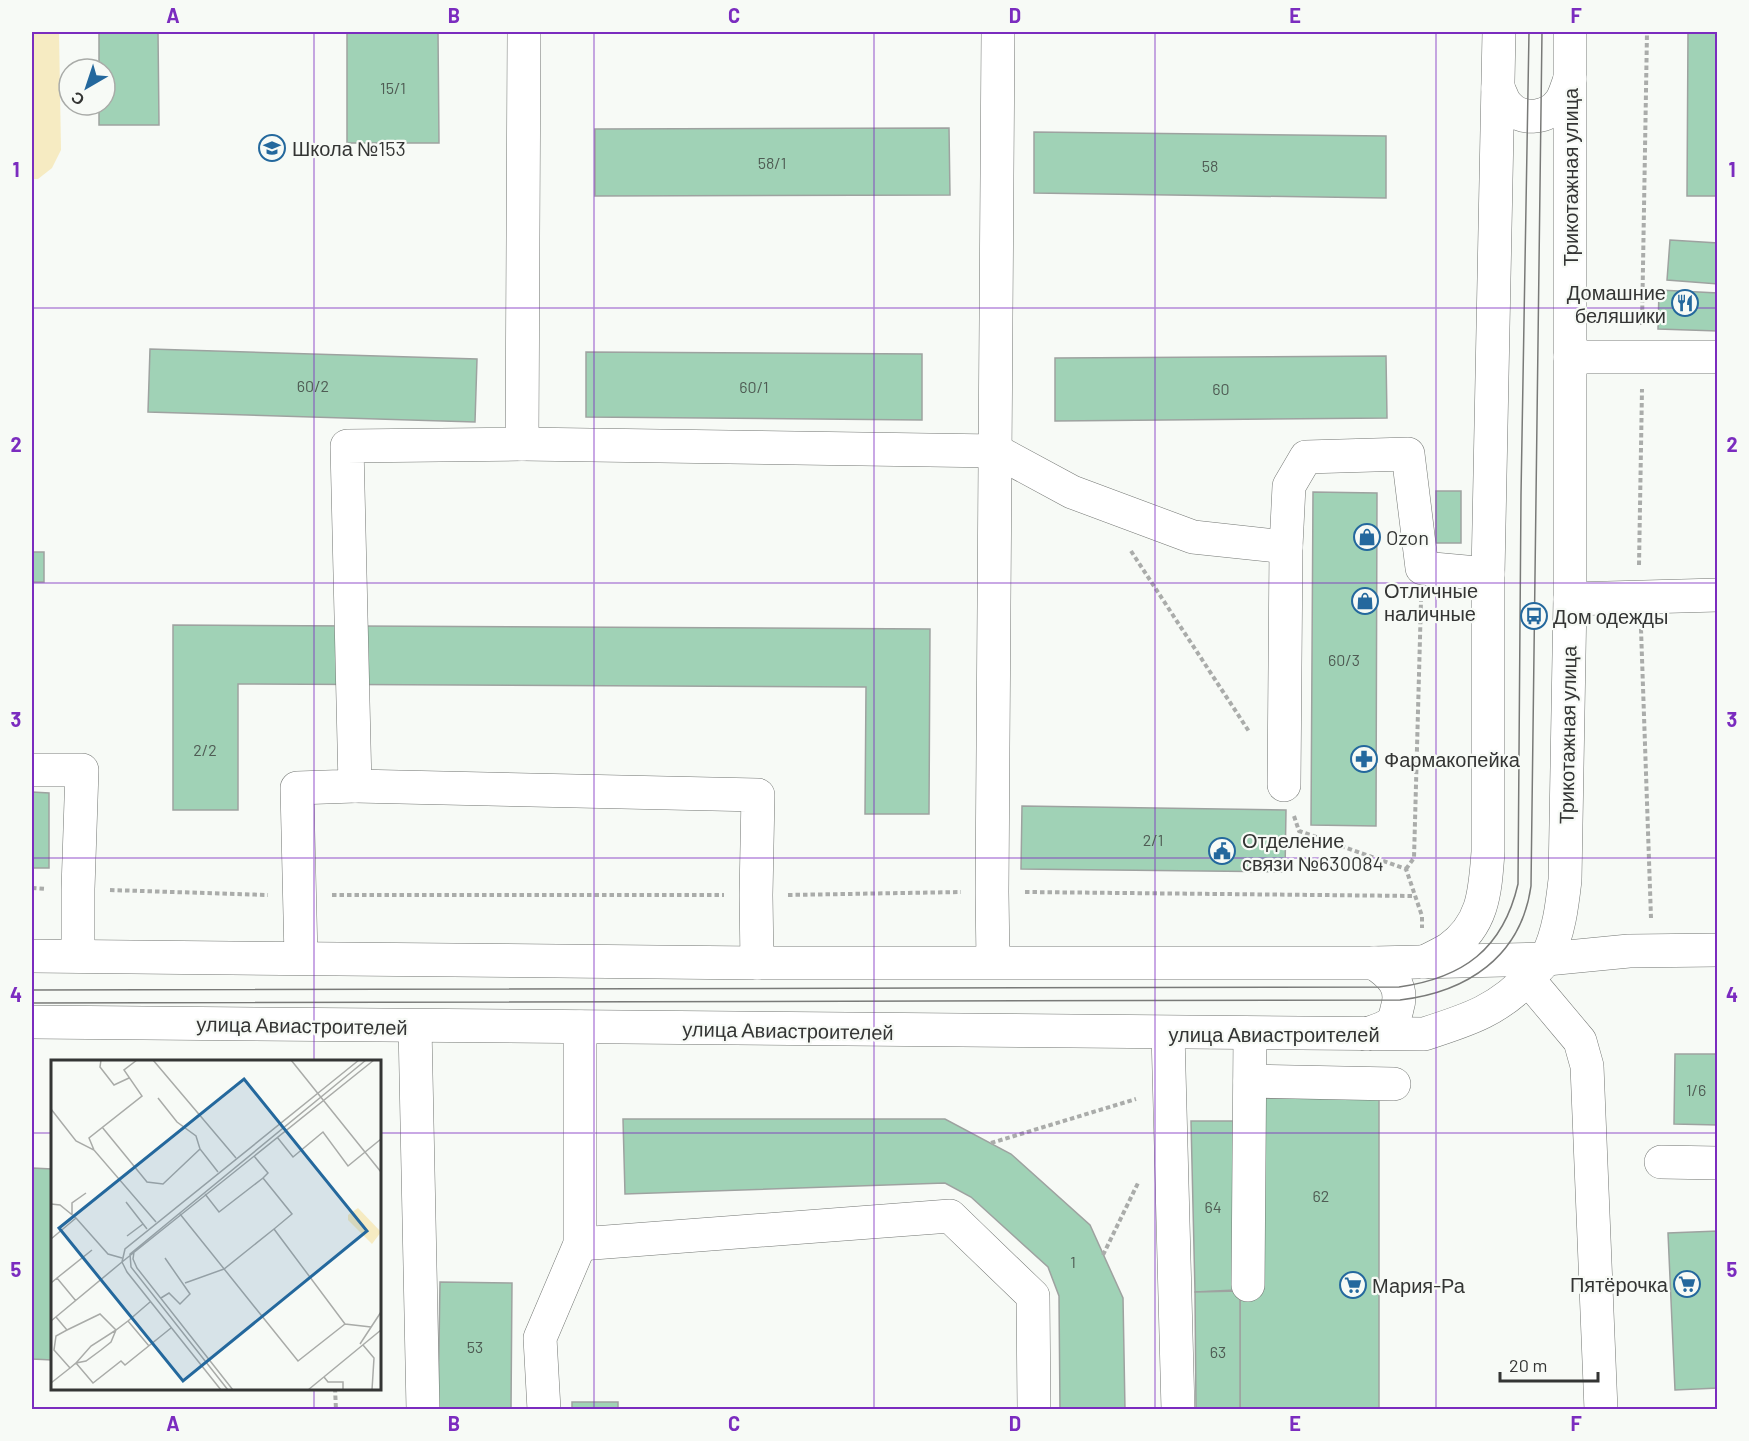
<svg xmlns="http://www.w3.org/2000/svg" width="1749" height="1441" viewBox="0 0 1749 1441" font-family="Barlow,sans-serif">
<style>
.green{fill:#f6ebc2}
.building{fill:#a0d2b6;stroke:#9ea2a0;stroke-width:1.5}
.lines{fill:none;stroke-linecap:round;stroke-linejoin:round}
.minor-casing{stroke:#737673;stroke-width:34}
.major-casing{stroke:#737673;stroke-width:34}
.path{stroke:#aaacaa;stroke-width:4;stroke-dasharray:4.5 3;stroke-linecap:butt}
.minor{stroke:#fff;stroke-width:33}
.major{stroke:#fff;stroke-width:33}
.tram{stroke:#797a78;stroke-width:1.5}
.grid{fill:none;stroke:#7b2cbf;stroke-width:1.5;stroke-opacity:0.55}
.labels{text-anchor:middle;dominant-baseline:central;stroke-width:4.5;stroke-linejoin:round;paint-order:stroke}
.number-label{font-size:16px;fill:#4f5c54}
.poi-label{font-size:20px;fill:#343534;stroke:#f7faf6;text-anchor:start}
.street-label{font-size:20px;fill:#343534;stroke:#f7faf6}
.inset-road{fill:none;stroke:#a9aba8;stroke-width:1.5}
.view{fill:#24689d;fill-opacity:0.15;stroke:#24689d;stroke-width:3}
.inset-edge{fill:none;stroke:#343534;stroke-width:3}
.neatline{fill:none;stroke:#7b2cbf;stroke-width:2}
.grid-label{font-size:20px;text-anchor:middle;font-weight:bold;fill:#7b2cbf}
</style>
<rect width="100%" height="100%" fill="#f7faf6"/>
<path class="green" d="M32,32H59L61,150L52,168L38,179H32Z"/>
<g class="building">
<path d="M99,32H158L159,125H99V105H105V69H99Z"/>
<path d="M347,32H438L439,143H347Z"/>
<path d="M1688,32H1718V196H1687Z"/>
<path d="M949,128L950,195L595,196V129Z"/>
<path d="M1034,132L1386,136V198L1034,193Z"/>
<path d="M1670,240L1718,243V284L1667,280Z"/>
<path d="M1659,290L1718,293V331L1658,329Z"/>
<path d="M150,349L477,359L475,422L148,412Z"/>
<path d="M586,352L922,354V420L586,417Z"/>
<path d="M1386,356L1387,418L1055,421V358Z"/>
<rect x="1436" y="491" width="25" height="52"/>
<path d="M1313,492L1377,493L1376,826L1311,825Z"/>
<rect x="32" y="552" width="12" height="30"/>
<path d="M173,625L930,629L929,814H865L866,687L238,684V810H173Z"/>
<path d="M32,792L49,793V868H32Z"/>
<path d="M1022,806L1286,810L1285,872L1021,869Z"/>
<path d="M1675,1054H1718V1125L1674,1124Z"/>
<path d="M1262,1098L1379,1099V1410H1240V1291Z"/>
<path d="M623,1119H945L1011,1154L1090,1225L1123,1298L1125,1410H1060L1059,1296L1048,1267L971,1197L945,1183L625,1194Z"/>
<path d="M1191,1121H1233L1235,1290L1195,1292Z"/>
<path d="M32,1168L52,1169V1360L32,1359Z"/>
<path d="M1718,1231V1388L1675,1390L1668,1233Z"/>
<path d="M440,1282L512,1283L511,1410H438Z"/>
<path d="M1240,1291V1410H1196L1195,1292Z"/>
<rect x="572" y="1402" width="46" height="8"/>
</g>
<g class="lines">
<defs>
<g id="minor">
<path d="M1570,357H1718"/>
<path d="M522,444L996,451L1072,492L1193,537L1286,547"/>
<path d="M1570,599L1718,595"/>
<path d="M32,770H82L78,889V956"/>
<path d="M1284,785L1286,547L1289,486L1306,457L1408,454L1422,568L1488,574"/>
<path d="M355,786L758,795L756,895L757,963"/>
<path d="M301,958L297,788L355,786L347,446L522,444L524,32"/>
<path d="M1547,959L1629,951L1718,950"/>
<path d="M993,962L992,892L998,32"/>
<path d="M1528,979L1580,1041L1587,1066L1601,1410"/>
<path d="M415,1026L423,1410"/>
<path d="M1168,1033L1178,1410"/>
<path d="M1250,1081L1394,1084"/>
<path d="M1661,1162L1718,1163"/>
<path d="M580,1244L950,1216L1033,1296L1034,1410"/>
<path d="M1248,1285L1250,1034"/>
<path d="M544,1410L540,1338L580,1244V1027"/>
</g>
<g id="major">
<path d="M1498,88C1501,93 1503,101 1507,105C1521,122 1549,119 1561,101C1565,95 1567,86 1570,79"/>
<path d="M32,956L757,963H1374L1547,959"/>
<path d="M1424,962C1432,958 1441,954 1449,949C1484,924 1485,891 1488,852V574L1499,32"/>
<path d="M32,1022L1424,1034C1468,1020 1500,1010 1532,974C1537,969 1544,963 1547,957C1559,932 1562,906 1565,880L1570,599V32"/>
<path d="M1366,1034C1375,1031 1385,1029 1392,1022C1395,1019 1396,1013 1397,1009C1404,987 1392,975 1374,963"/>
</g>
</defs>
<use href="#minor" class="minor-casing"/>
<use href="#major" class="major-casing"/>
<g class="path">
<path d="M1642,325L1647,32"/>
<path d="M1131,551L1250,733"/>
<path d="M1639,565L1642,389"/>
<path d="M1641,629L1651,918"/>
<path d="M1294,816L1299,831L1406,869L1422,916V928"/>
<path d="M1406,869L1414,858L1421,601"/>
<path d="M32,888L46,889"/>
<path d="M110,890L268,895"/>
<path d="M1025,892L1415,896"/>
<path d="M332,895H724"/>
<path d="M788,895L961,892"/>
<path d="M991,1143L1136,1099"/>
<path d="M1103,1255L1138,1183"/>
<path d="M335,1388L336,1410"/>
</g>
<use href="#minor" class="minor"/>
<use href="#major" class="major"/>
<g class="tram">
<path d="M32,990L1399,987C1463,978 1503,949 1518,884L1521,495L1529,32"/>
<path d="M32,1003L1400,1000C1467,992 1521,957 1531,886L1542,32"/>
</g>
</g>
<path class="grid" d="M314,32V1062M594,32V1410M874,32V1410M1155,32V1410M1436,32V1410M32,308H1718M32,583H1718M32,858H1718M32,1133H52M380,1133H1718M314,1388V1410"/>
<defs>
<symbol id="school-ring" viewBox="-11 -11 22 22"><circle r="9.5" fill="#f7faf6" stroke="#24689d" stroke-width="1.5"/><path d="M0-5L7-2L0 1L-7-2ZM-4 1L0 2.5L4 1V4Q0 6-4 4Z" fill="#24689d"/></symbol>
<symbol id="restaurant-ring" viewBox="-11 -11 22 22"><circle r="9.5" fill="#f7faf6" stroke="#24689d" stroke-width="1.5"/><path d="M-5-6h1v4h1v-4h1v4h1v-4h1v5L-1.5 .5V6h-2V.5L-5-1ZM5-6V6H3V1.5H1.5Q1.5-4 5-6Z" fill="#24689d"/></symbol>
<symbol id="shop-ring" viewBox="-11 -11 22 22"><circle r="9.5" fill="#f7faf6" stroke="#24689d" stroke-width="1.5"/><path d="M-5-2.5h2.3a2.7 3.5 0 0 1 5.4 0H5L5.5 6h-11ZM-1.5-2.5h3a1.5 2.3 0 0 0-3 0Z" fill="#24689d"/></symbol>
<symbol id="bus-ring" viewBox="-11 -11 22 22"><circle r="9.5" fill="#f7faf6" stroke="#24689d" stroke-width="1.5"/><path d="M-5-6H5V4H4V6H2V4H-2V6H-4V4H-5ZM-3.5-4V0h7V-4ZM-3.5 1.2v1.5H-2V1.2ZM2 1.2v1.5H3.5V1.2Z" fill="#24689d"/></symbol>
<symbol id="pharmacy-ring" viewBox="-11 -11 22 22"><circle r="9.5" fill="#f7faf6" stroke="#24689d" stroke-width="1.5"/><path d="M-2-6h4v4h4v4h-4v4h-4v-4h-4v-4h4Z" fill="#24689d"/></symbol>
<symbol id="civic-ring" viewBox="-11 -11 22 22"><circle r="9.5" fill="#f7faf6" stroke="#24689d" stroke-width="1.5"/><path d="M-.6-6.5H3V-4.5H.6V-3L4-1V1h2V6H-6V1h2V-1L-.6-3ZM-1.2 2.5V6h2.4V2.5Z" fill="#24689d"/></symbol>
<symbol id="supermarket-ring" viewBox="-11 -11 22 22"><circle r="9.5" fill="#f7faf6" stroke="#24689d" stroke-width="1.5"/><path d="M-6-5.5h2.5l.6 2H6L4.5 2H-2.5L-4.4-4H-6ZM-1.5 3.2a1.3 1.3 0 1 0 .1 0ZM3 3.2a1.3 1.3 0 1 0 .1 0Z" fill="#24689d"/></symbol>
</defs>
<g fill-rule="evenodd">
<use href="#school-ring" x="257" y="133" width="30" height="30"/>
<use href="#restaurant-ring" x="1670" y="288" width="30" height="30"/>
<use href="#shop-ring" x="1352" y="522" width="30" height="30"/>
<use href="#shop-ring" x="1350" y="586" width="30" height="30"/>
<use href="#bus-ring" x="1519" y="601" width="30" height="30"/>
<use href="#pharmacy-ring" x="1349" y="744" width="30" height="30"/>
<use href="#civic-ring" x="1207" y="836" width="30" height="30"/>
<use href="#supermarket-ring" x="1672" y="1269" width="30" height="30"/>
<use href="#supermarket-ring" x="1338" y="1270" width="30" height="30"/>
</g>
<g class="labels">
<g class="number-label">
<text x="393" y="87">15/1</text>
<text x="772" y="162">58/1</text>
<text x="1210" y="165">58</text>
<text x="313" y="385">60/2</text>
<text x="754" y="386">60/1</text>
<text x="1221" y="388">60</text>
<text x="1344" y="659">60/3</text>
<text x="205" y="749">2/2</text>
<text x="1153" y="839">2/1</text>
<text x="1696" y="1089">1/6</text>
<text x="1321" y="1195">62</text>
<text x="1213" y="1206">64</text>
<text x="1073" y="1261">1</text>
<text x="475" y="1346">53</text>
<text x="1218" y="1351">63</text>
</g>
<g class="poi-label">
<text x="292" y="148">Школа №153</text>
<text x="1666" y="292" text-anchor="end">Домашние<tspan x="1666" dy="23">беляшики</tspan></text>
<text x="1386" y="537">Ozon</text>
<text x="1384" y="590">Отличные<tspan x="1384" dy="23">наличные</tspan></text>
<text x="1553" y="616">Дом одежды</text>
<text x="1384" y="759">Фармакопейка</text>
<text x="1242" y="840">Отделение<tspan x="1242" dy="23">связи №630084</tspan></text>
<text x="1668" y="1284" text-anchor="end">Пятёрочка</text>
<text x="1372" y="1285">Мария-Ра</text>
</g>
<g class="street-label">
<text transform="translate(1570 177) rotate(-90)">Трикотажная улица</text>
<text transform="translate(1567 735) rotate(-89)">Трикотажная улица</text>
<text transform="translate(302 1025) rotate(1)">улица Авиастроителей</text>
<text transform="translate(788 1030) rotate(1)">улица Авиастроителей</text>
<text x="1274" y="1034">улица Авиастроителей</text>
</g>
</g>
<g transform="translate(51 1060)">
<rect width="330" height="330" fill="#f7faf6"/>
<path d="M307,148L330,172L321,184L297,160V155Z" fill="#f6ebc2"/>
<path class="inset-road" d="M50,0L49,7L63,25L78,18M102,0L185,98M240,0L330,112M107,38L126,62L145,76L149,89L167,112M0,49L25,81L43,90L105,162M51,67L96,122L112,124L149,89M226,77L242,97L272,72L297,106L330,79M43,90L38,78L91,36L73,10L86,0M203,96L217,113L212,118L241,154L223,169L294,264L320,267M154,134L168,152L212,118M75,142L96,169M0,144L9,145L25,158L57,194L71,198M21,154V143L35,133M129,154L247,301L294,264M76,176L92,164M0,179L25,158M83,192L82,199L86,208L182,330M71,202L323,0M6,218L41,190M0,223L6,218L25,241M134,223L173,209L223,169M110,238L118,233L129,244L139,234L114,198M5,257L16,270L5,276L3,290L19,308L25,303L35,301L50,290L60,282L65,270L40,286L25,303L42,323L70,301L74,305L120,268M0,261L71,202M77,261L99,242M16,270L49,254L65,270L77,261L98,286M309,284L330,252M312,285L323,298L321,330M273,317L277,322H292V330M0,323L19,308M170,330L76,212L71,202L74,189L308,0M177,330L80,207L79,194L315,0M257,330L330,270"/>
<path class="view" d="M193,19L316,171L132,321L8,168Z"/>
<rect width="330" height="330" class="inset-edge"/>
</g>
<rect width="1749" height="1441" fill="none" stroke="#f7faf6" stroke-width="66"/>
<g transform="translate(87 87) rotate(219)"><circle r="28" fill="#f7faf6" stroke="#a9aba8" stroke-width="1.5"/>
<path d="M0-4.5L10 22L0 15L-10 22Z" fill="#24689d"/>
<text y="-9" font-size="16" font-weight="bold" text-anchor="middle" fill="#343534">С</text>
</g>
<path d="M1500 1372v9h98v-9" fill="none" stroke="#343534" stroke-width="3"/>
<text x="1509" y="1372" font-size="18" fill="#343534" stroke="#f7faf6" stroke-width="4.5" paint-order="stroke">20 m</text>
<rect x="33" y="33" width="1683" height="1375" class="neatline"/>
<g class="grid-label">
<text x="173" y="23">A</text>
<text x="454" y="23">B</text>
<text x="734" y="23">C</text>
<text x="1015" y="23">D</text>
<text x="1295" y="23">E</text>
<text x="1576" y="23">F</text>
<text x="16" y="177">1</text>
<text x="1732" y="177">1</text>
<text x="16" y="452">2</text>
<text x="1732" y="452">2</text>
<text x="16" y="727">3</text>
<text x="1732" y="727">3</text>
<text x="16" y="1002">4</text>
<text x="1732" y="1002">4</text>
<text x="16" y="1277">5</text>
<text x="1732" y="1277">5</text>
<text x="173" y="1431">A</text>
<text x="454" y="1431">B</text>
<text x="734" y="1431">C</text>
<text x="1015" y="1431">D</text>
<text x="1295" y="1431">E</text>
<text x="1576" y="1431">F</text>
</g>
</svg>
